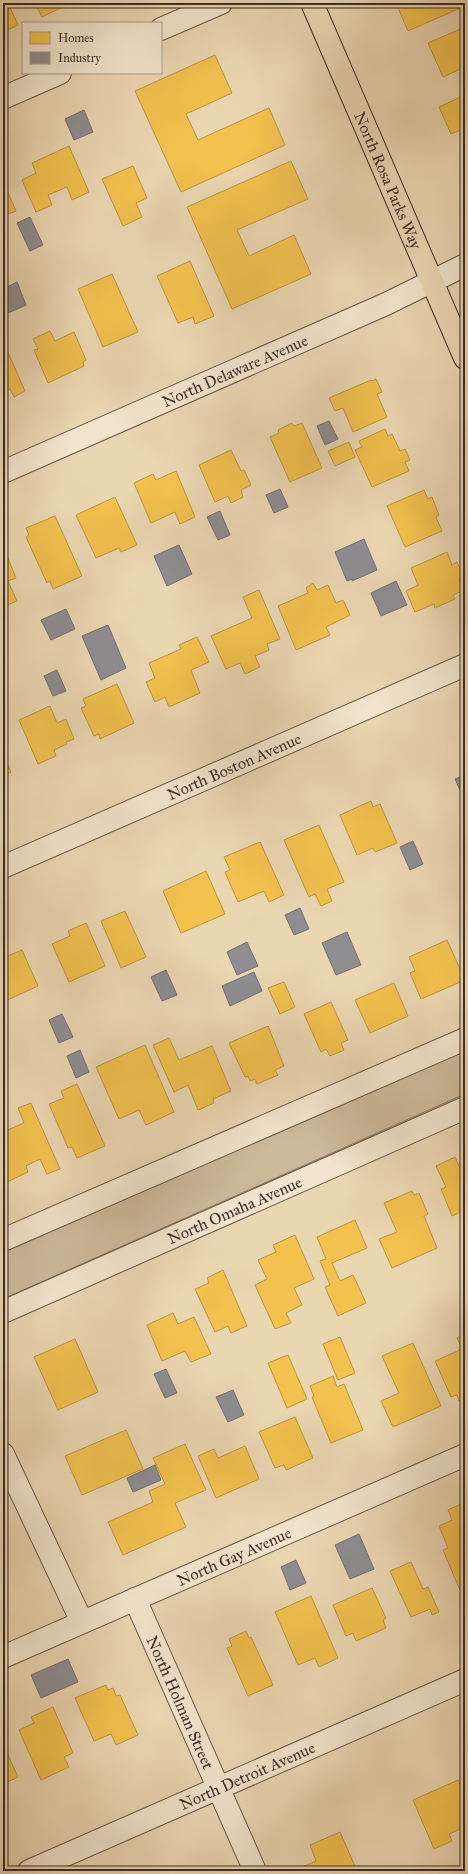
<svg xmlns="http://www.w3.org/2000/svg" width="468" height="1874" viewBox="0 0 468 1874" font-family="'IM FELL Great Primer',serif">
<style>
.green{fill:#cdb99a;stroke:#847260}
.homes{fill:#f2c14e;stroke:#bb9442}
.industry{fill:#8d8d92;stroke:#747072}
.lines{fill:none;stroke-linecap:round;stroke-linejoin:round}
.minor-casing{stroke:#66564a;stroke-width:24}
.major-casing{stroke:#3a2c27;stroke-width:24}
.minor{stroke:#f2e4cd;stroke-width:22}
.major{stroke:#ebd6b2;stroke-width:22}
.labels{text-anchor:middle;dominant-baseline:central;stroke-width:4;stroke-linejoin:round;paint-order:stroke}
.street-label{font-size:16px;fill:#3a2c27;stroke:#f2e4cd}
</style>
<rect width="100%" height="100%" fill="#ebd6b2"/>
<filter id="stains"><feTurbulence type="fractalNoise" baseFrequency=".005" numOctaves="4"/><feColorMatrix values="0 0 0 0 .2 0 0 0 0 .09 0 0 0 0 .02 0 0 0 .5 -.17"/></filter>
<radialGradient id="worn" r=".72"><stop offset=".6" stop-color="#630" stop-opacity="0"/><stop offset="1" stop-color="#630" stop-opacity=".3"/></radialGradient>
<path class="green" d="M465,1051V1094L3,1299V1252Z"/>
<g class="homes">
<path d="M3,3H8L18,25L3,32Z"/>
<path d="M35,3H61L63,7L42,17Z"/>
<path d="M396,3H465V6L408,31Z"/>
<path d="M465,27V67L443,77L428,43Z"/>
<path d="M215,55L232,93L186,114L198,140L269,108L285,145L181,192L135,91Z"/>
<path d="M465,95V128L451,134L439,107Z"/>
<path d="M69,146L89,192L72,200L67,187L48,195L52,205L36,212L22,180L36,173L32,163Z"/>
<path d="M291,161L308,199L237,230L249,256L294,235L311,274L232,309L187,207Z"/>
<path d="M133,166L147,198L136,203L142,217L123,226L102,179Z"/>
<path d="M3,181L16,211L3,216Z"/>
<path d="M190,261L214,316L195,324L193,317L178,323L157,276Z"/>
<path d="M112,274L138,332L103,347L78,289Z"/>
<path d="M50,331L55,341L74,332L86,360L83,362L84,366L48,383L34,350L38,349L33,339Z"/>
<path d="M3,348H6L25,391L14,397L10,389L3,392Z"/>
<path d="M376,379L382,392L377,394L387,417L353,432L343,408L335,411L329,398L371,380L372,381Z"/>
<path d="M292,423L294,426L302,423L322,468L290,482L270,437L279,433L278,430Z"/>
<path d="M385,429L388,436L392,434L400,451L405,449L410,460L405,462L409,471L372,487L355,450L362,447L359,441Z"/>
<path d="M349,442L355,457L335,466L328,451Z"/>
<path d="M231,450L241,471L244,470L251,485L241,490L243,497L231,503L228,496L215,502L199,465Z"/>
<path d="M176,471L195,517L180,524L175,512L151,523L134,483L153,474L156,480Z"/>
<path d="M424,490L428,499L432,497L439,515L436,517L442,531L405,547L387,506Z"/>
<path d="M115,497L137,545L121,552L119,548L96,558L76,515Z"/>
<path d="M55,516L82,576L53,589L50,581L47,583L26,537L29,535L26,528Z"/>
<path d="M3,546L16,578L8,581L17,601L3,607Z"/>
<path d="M447,552L452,565L457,562L464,577L459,579L464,590L453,595L455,599L435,608L434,604L415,612L406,591L418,585L411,568Z"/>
<path d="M313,583L317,590L328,585L336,603L343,600L350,615L326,627L330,635L296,650L278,606L308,593L306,588Z"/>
<path d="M259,590L280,639L267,644L269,650L255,656L260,667L245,674L240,663L226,669L211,636L252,618L243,597Z"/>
<path d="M197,637L209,662L191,670L200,693L169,707L165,697L155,702L146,682L155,678L149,663L181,649L179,645Z"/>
<path d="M117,684L134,723L100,739L99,734L94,736L81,708L86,706L83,699Z"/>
<path d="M50,706L57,723L66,719L74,739L66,742L67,744L54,750L56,756L38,764L19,720Z"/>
<path d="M3,755L11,772L3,776Z"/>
<path d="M371,801L373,807L380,804L397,843L375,852L373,848L357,855L340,815Z"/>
<path d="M319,825L344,882L327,889L332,901L321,906L315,894L309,897L284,840Z"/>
<path d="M260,842L284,895L269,902L264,891L238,902L225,872L230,870L224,857Z"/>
<path d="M206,871L225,914L181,933L163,891Z"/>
<path d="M125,911L146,957L121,968L101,921Z"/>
<path d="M86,923L105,966L69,982L52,944L70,936L68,931Z"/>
<path d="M447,940L465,980L421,999L410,973L415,971L409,957Z"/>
<path d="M22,950L38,986L3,1002V958Z"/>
<path d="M284,982L295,1007L280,1014L268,988Z"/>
<path d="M394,983L408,1016L370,1033L355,1000Z"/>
<path d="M331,1002L348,1040L341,1043L344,1050L330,1056L326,1049L321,1052L304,1014Z"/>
<path d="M268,1026L284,1066L275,1070L278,1075L257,1084L255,1079L250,1081L248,1076L245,1077L229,1043Z"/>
<path d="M169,1038L179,1060L212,1046L231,1091L213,1099L214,1103L198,1110L188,1085L174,1092L153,1045Z"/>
<path d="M145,1045L174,1112L146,1125L139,1110L119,1119L96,1067Z"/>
<path d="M77,1084L105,1146L77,1158L72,1147L68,1148L49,1104L64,1098L61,1091Z"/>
<path d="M31,1103L60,1169L47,1174L40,1159L26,1166L28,1172L7,1182L3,1173V1132L24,1123L18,1108Z"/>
<path d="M455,1157L460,1168L465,1165V1210L452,1216L441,1189L446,1187L436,1166Z"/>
<path d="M412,1191L414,1195L419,1193L428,1214L424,1216L437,1248L392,1268L379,1239L397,1232L384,1203Z"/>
<path d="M355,1220L367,1248L332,1263L340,1281L353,1275L366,1303L338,1316L325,1287L330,1285L320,1261L326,1259L317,1237Z"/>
<path d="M295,1235L314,1279L294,1288L302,1305L286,1313L291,1323L275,1329L255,1285L267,1279L258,1260L276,1252L273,1245Z"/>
<path d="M223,1270L247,1326L231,1333L228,1326L215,1332L195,1289L209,1283L207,1278Z"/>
<path d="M173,1313L178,1324L194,1317L211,1354L191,1362L185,1351L162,1361L147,1325Z"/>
<path d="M465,1335V1398L459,1401L457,1395L451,1397L435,1361L462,1349L457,1338Z"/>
<path d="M340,1337L355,1373L338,1380L323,1344Z"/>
<path d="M75,1339L98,1392L58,1410L34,1357Z"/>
<path d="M413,1343L441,1406L393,1427L381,1401L399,1393L382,1356Z"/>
<path d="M288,1355L307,1399L287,1408L268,1363Z"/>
<path d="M333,1376L337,1387L344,1384L363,1430L331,1443L312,1397L314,1396L310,1386Z"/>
<path d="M295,1417L313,1458L286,1470L284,1465L275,1468L259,1432Z"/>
<path d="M126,1430L143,1469L82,1495L65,1456Z"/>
<path d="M185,1444L206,1490L175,1503L186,1527L123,1555L108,1522L153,1502L149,1491L165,1484L153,1458Z"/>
<path d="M245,1446L259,1479L216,1498L198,1456L214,1449L218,1458Z"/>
<path d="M465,1502V1588L460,1590L443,1550L448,1548L439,1526L452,1520L448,1510Z"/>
<path d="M411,1562L423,1589L428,1587L439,1612L432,1615L430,1609L411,1617L390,1571Z"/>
<path d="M372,1588L386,1618L383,1620L386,1628L356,1641L353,1633L346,1636L333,1605Z"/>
<path d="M311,1596L338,1658L319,1667L315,1658L298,1665L275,1612Z"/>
<path d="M246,1631L249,1638L251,1637L273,1685L248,1696L227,1648L232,1646L229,1639Z"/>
<path d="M106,1685L108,1690L113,1688L116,1696L120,1695L138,1735L116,1745L111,1734L94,1741L75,1698Z"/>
<path d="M53,1707L73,1753L64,1757L69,1767L41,1780L19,1730L34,1723L31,1717Z"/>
<path d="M3,1744L18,1777L3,1784Z"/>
<path d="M458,1780L465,1796V1827L449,1834L452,1841L434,1849L413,1800Z"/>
<path d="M340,1832L357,1871H304L302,1867L316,1861L310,1845Z"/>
</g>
<g class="industry">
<path d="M84,110L93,132L74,140L65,119Z"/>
<path d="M30,217L43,245L30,251L17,223Z"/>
<path d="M17,282L26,305L8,313L3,301V289Z"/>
<path d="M329,421L338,439L325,445L317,426Z"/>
<path d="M280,489L288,507L274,513L266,495Z"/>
<path d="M220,511L230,535L218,540L207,517Z"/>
<path d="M364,539L377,570L352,581V579L347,581L335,552Z"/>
<path d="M179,545L192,574L167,586L154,556Z"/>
<path d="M396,581L407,605L381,616L371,593Z"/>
<path d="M66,609L75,629L51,640L41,620Z"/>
<path d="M108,625L126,668L101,680L82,636Z"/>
<path d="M57,670L66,691L53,696L44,676Z"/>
<path d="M465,775V801L455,779Z"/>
<path d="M413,841L423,864L410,870L400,847Z"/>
<path d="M300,908L309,929L294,935L285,915Z"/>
<path d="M347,932L361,965L336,975L322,943Z"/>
<path d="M247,942L258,966L237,975L227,952Z"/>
<path d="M166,970L177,995L162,1001L151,977Z"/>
<path d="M254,972L262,991L230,1006L222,986Z"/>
<path d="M62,1014L73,1037L59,1043L49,1020Z"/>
<path d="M80,1050L89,1072L76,1078L67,1056Z"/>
<path d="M166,1369L177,1393L165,1398L154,1374Z"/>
<path d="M233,1390L244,1415L228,1422L216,1397Z"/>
<path d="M155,1465L161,1480L133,1492L127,1478Z"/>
<path d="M359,1534L374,1569L350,1579L335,1545Z"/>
<path d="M296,1560L306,1583L290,1590L281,1567Z"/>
<path d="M68,1659L78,1682L41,1698L31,1675Z"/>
</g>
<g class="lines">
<defs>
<g id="minor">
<path d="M161,29L221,3"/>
<path d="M3,98L60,73"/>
<path id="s1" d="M3,472L386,304L465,265"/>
<path id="s2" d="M3,867L465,665"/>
<path d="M3,1240L465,1039"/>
<path id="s3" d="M3,1312L465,1108"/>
<path d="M3,1454L82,1622"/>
<path id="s4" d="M135,1599L255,1871"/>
<path id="s5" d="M3,1657L465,1455"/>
<path id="s6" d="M29,1871L465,1680"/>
</g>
<g id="major">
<path id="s7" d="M312,3L465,358"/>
</g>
</defs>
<use href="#minor" class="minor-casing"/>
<use href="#major" class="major-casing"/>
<use href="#minor" class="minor"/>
<use href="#major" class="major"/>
</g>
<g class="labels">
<g class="street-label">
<text stroke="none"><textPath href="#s7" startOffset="193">North Rosa Parks Way</textPath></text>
<text stroke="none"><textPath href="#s1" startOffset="253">North Delaware Avenue</textPath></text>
<text stroke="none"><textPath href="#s2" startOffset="252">North Boston Avenue</textPath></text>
<text stroke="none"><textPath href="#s3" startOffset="253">North Omaha Avenue</textPath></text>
<text stroke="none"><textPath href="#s5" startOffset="252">North Gay Avenue</textPath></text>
<text stroke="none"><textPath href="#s4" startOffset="113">North Holman Street</textPath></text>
<text stroke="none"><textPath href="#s6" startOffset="238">North Detroit Avenue</textPath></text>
</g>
</g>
<rect width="468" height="1874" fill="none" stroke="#ebd6b2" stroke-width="16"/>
<rect x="4" y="4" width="460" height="1866" fill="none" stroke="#3a2c27" stroke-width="2"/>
<rect x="8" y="8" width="452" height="1858" fill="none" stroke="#3a2c27"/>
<rect x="22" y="22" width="140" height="52" fill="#f2e4cd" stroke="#a89a8b"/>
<rect x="30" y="32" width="20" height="12" fill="#f2c14e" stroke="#a89a8b"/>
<text x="58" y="42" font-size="12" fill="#3a2c27">Homes</text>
<rect x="30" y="52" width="20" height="12" fill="#8d8d92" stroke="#a89a8b"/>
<text x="58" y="62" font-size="12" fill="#3a2c27">Industry</text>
<rect width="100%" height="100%" filter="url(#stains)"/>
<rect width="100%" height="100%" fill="url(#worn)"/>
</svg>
